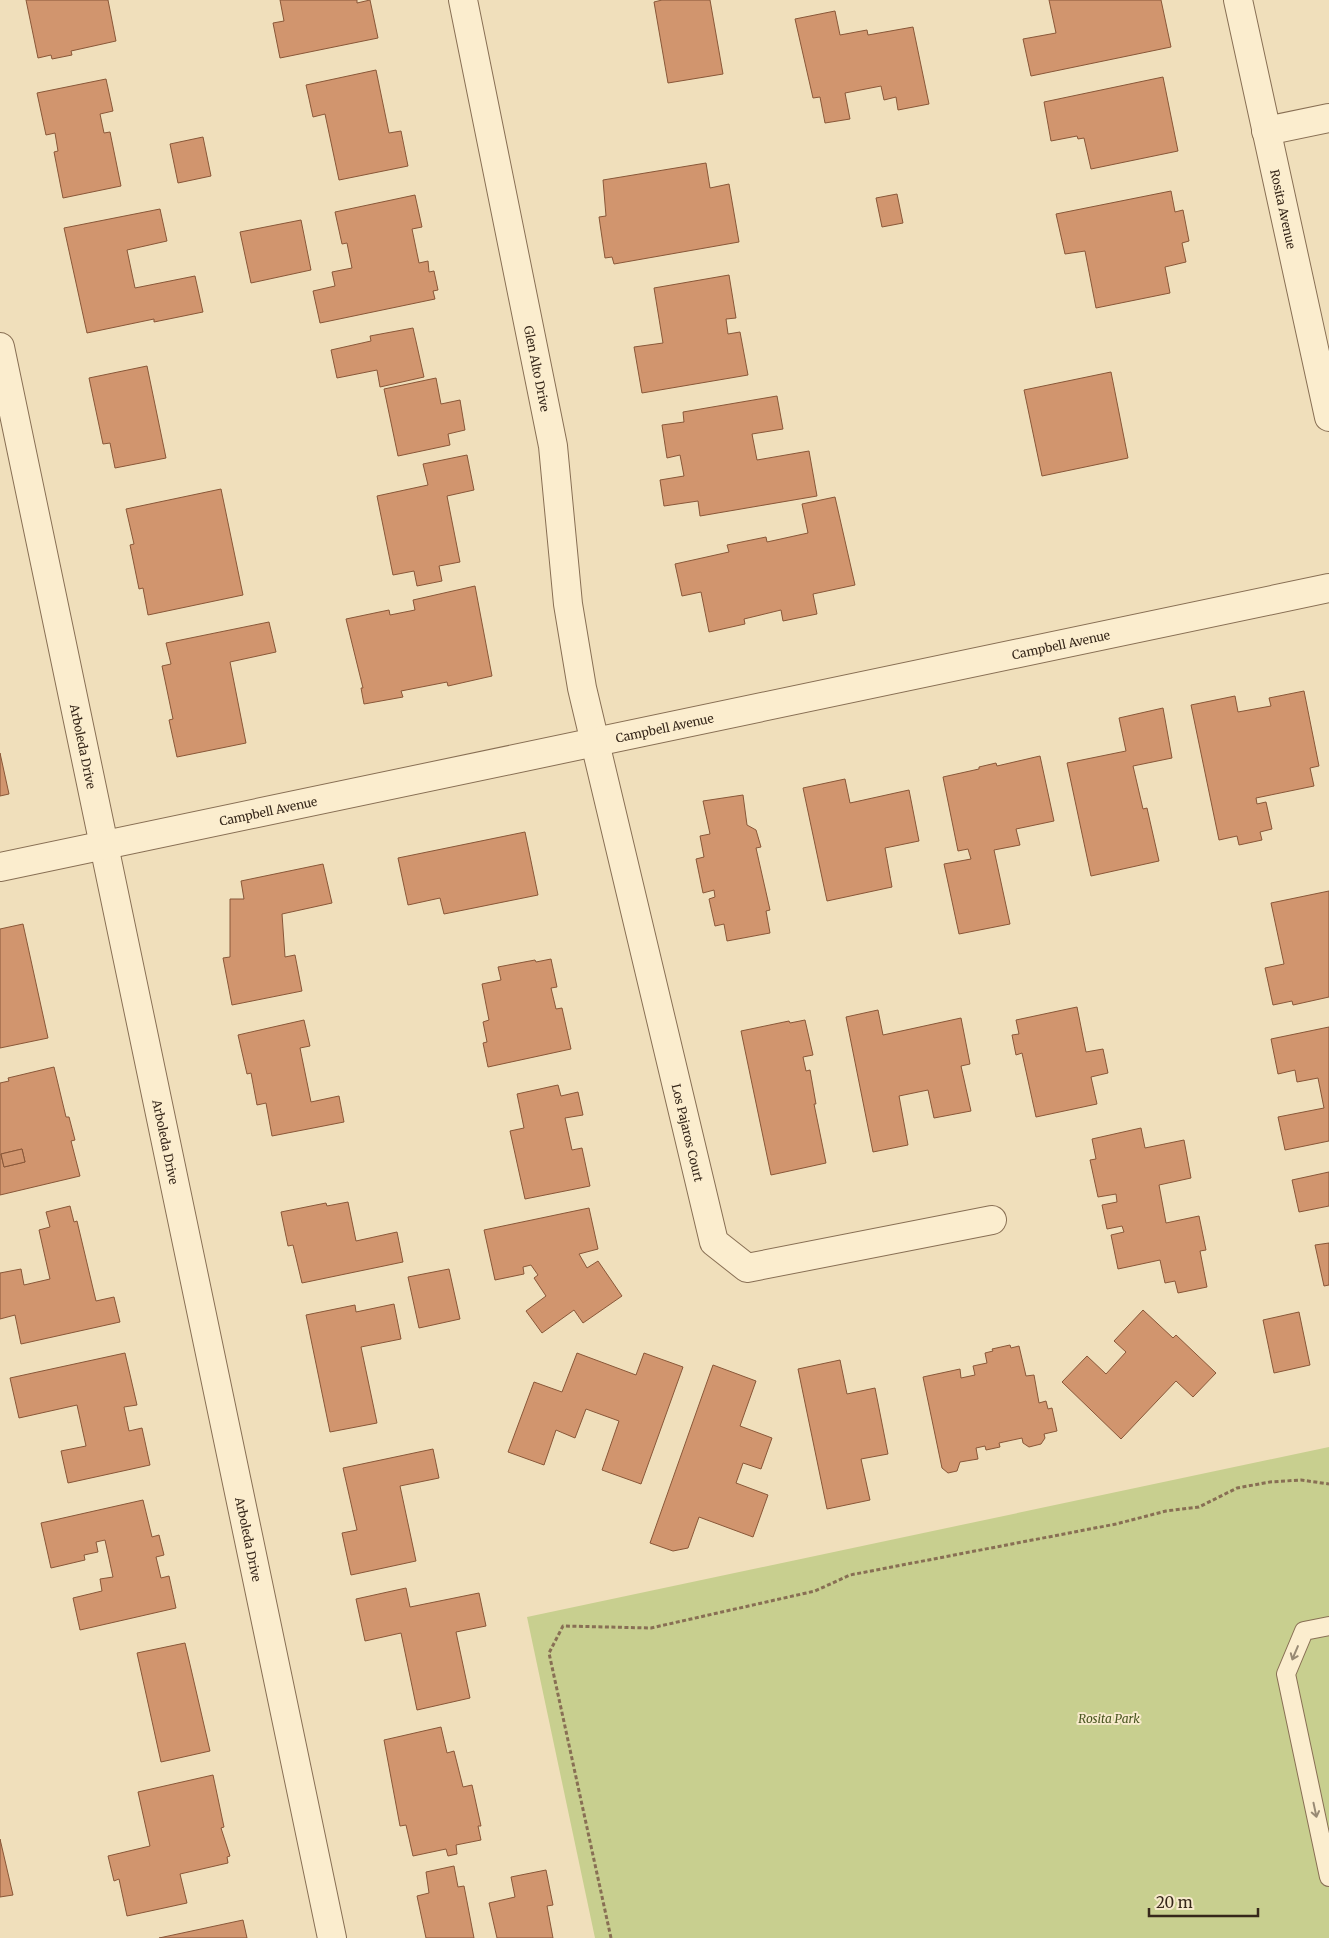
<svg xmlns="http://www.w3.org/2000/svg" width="1329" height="1938" viewBox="0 0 1329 1938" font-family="Merriweather,serif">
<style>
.green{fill:#c8cf8f}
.building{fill:#d1956e;stroke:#895738;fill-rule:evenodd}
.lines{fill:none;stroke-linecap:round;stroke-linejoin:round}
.service-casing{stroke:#886f54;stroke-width:20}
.minor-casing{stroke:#886f54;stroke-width:30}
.path{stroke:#886f54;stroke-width:3;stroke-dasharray:4 2.5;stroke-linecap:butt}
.service{stroke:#fbedce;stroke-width:18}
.minor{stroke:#fbedce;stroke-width:28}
.oneway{stroke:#988a74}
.labels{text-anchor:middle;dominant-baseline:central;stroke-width:4;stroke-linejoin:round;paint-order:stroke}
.street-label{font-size:12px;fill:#36271a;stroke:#f7eacb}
.park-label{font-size:12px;font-style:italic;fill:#48541f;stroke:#f7eacb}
</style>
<rect width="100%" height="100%" fill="#f0dfbb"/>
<path class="green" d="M1329,1447V1938H595L527,1617Z"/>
<g class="building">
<path d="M26,0H108L116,41L71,51L72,55L52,59L51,55L38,58Z"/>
<path d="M280,0H357V3L370,0L378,38L280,58L273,23L284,21Z"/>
<path d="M662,0H710L723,74L668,83L654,2Z"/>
<path d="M1049,0H1161L1171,47L1031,76L1023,39L1056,33Z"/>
<path d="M835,11L840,35L867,30L868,35L913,27L929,104L898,110L896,97L884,100L881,86L845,93L850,119L825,123L820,97L813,98L795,19Z"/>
<path d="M376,70L389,133L401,131L408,166L339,180L325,114L313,117L306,85Z"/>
<path d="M1163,77L1178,151L1091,169L1084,138L1078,139L1077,136L1051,141L1044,102Z"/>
<path d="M106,79L113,111L100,114L104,133L110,132L121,186L63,198L54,152L58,151L55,133L46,135L37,93Z"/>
<path d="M203,137L211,176L178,183L170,144Z"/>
<path d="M706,163L710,188L729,184L739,242L614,264L612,257L605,258L599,217L606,216L603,180Z"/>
<path d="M1171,191L1175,212L1183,210L1189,241L1182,243L1186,262L1165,267L1170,293L1096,308L1085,251L1065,254L1056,214Z"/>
<path d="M897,194L903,223L882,227L876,198Z"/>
<path d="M415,195L422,227L412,229L419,263L428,261L429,272L434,271L438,290L433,291L435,299L320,323L313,291L335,286L332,272L352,268L347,243L342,244L335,212Z"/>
<path d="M160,209L167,241L127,250L135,288L195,276L203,312L154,322V319L87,333L64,228Z"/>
<path d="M301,220L311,270L251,283L240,232Z"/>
<path d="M729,275L736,318L726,319L728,334L740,332L748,375L642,393L634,347L663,343L654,288Z"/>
<path d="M413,328L424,377L380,387L377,370L337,378L331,350L371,341L370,336Z"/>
<path d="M147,366L166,458L115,468L110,443L103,444L89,378Z"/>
<path d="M1111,372L1128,458L1042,476L1024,390Z"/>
<path d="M436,378L441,404L460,400L465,430L448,434L450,445L398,456L384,389Z"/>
<path d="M777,396L783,429L752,434L757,460L809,451L817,496L700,516L698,501L664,506L660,480L684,476L680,455L667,458L662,425L684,422L683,412Z"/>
<path d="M467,455L474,490L447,496L460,562L439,566L442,581L417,586L414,571L393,575L377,496L428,485L423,464Z"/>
<path d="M221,489L243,595L148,615L143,588L139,589L130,545L134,544L126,509Z"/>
<path d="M835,497L855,585L813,594L817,614L783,621L781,610L744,619L745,624L709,632L701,592L682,596L675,564L729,552L727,545L766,537L767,542L808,533L802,504Z"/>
<path d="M475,586L492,676L448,686L447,682L401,691L403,697L364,704L361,688H363L346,619L389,610L390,615L415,610L413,600Z"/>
<path d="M269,622L276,652L230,662L246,743L177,757L169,720L173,719L162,666L171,664L166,643Z"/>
<path d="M1304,691L1319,766L1310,768L1314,786L1256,798L1257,804L1266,802L1272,829L1260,832L1262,840L1239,845L1237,836L1219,840L1191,705L1235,696L1238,712L1271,706L1269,698Z"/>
<path d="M1163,708L1172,758L1133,766L1143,809L1147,808L1159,861L1091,876L1067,763L1126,751L1119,718Z"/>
<path d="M0,753L9,794L0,796Z"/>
<path d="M1040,756L1054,821L1016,829L1020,845L994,850L1010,924L959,934L944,864L971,859L968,849L958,851L943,777L979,769V767L996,763L997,766Z"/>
<path d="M845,779L850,803L909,790L919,841L885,848L892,887L827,901L803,788Z"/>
<path d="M743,795L747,825L756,830L761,847L756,848L770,910L766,911L770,933L727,941L724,924L715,926L709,899L715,897L714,890L703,893L696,859L704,857L700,836L710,834L703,801Z"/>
<path d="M525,832L538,895L444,914L440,898L408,905L398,858Z"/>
<path d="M323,864L332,903L282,914L285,957L295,955L302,991L232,1005L223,958L230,957V899H244L241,881Z"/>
<path d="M1329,891V997L1293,1005L1292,1001L1273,1005L1265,968L1284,964L1271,903Z"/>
<path d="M23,924L48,1038L0,1048V929Z"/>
<path d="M551,959L557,987L551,988L556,1009L562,1008L571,1049L488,1067L483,1043L487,1042L483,1022L489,1020L482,984L501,980L498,967L535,960L536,962Z"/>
<path d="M1077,1007L1086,1052L1103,1049L1108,1073L1091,1077L1097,1104L1036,1117L1022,1053L1016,1055L1012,1035L1019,1034L1016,1020Z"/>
<path d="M878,1010L883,1035L961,1018L970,1064L961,1066L971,1111L934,1118L928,1090L899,1096L908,1145L873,1152L846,1017Z"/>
<path d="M304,1020L310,1046L300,1048L311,1102L339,1096L344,1122L272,1136L266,1103L257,1105L251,1073L247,1074L238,1035Z"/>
<path d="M805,1020L813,1055L803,1057L806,1071L810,1070L816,1104H814L826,1163L771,1175L741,1031L789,1021L790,1023Z"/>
<path d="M1329,1027V1141L1285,1150L1278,1117L1324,1108L1318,1078L1297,1082L1295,1070L1278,1074L1271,1039Z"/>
<path d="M54,1067L66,1117H69L75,1140L71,1141L80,1176L0,1195V1083L9,1081L8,1078ZM22,1149L25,1162L4,1167L1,1154Z"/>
<path d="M558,1085L561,1096L578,1092L583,1115L565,1118L572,1150L582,1148L590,1186L525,1199L510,1131L524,1128L517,1094Z"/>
<path d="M1141,1128L1145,1148L1184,1140L1191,1178L1159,1185L1166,1223L1199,1216L1206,1250L1200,1251L1207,1287L1178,1293L1175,1281L1165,1283L1160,1260L1118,1269L1111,1235L1124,1232L1122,1226L1107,1229L1102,1205L1117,1202L1116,1194L1098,1197L1090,1160L1096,1159L1092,1139Z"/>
<path d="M22,1149L25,1162L4,1167L1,1154Z"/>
<path d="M1329,1172V1206L1299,1212L1292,1180Z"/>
<path d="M348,1202L356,1241L397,1232L403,1262L302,1283L293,1245L288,1246L281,1212L326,1203L327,1206Z"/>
<path d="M70,1206L74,1222L77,1221L96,1301L114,1297L120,1322L21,1344L15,1315L0,1319V1273L21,1269L24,1285L50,1279L39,1230L50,1227L46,1212Z"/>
<path d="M589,1208L598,1249L579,1254L587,1268L598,1261L622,1296L583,1323L574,1310L542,1333L526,1311L546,1296L534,1278L538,1275L531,1265L523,1267L524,1274L495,1280L484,1230Z"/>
<path d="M1329,1243V1285L1324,1286L1315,1245Z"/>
<path d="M449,1269L460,1319L419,1328L408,1277Z"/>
<path d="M394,1304L401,1339L361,1347L377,1423L330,1432L306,1315L355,1305L356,1312Z"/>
<path d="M1143,1310L1173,1338L1176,1335L1216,1373L1193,1397L1176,1381L1121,1439L1062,1382L1087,1356L1106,1374L1126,1352L1114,1341Z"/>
<path d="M1299,1312L1310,1365L1274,1373L1263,1320Z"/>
<path d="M1010,1345L1011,1348L1019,1346L1026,1376L1034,1375L1039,1403L1046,1401L1048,1409L1052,1408L1057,1431L1044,1434L1045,1438L1041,1444L1029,1447L1023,1443L1022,1438L999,1443L1000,1447L986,1450L985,1446L976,1448L978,1459L960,1462L957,1471L948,1473L942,1468L923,1377L960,1369L961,1378L975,1375L973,1366L987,1363L985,1353L993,1351L992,1349Z"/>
<path d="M125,1353L137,1405L124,1407L129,1431L142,1428L150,1465L68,1483L61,1451L86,1446L77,1405L19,1418L10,1378Z"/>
<path d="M577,1353L636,1375L644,1353L683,1367L641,1484L602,1470L619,1421L586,1409L575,1438L556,1430L544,1465L508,1452L534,1382L562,1392Z"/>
<path d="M840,1360L847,1394L875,1388L888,1454L861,1459L870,1500L827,1509L798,1369Z"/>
<path d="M713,1365L756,1381L740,1426L772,1438L761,1469L743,1463L736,1483L768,1495L753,1537L699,1517L688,1548L673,1551L650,1543Z"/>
<path d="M433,1449L439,1478L400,1486L416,1561L351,1575L342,1533L357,1530L343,1468Z"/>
<path d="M143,1500L152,1537L159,1535L164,1555L156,1557L161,1578L169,1576L176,1608L80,1630L73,1598L102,1591L100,1579L113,1577L105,1540L96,1542L98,1552L84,1555L85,1560L51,1568L41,1523Z"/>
<path d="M406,1588L410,1607L479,1593L486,1626L456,1632L470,1698L417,1710L401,1633L365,1641L356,1599Z"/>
<path d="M185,1643L210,1751L161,1762L137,1653Z"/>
<path d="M441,1727L447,1753L454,1751L463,1787L472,1785L481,1826H478L481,1840L456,1845L457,1854L448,1856L446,1849L413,1856L406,1825L400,1826L384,1740Z"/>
<path d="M213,1775L224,1827L221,1828L230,1856L227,1857L228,1863L180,1874L187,1903L127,1916L119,1879L114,1881L108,1856L150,1846L138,1792Z"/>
<path d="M0,1839L13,1895L0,1897Z"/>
<path d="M454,1866L458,1887L464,1886L474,1938H426L417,1896L429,1893L426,1872Z"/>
<path d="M546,1870L553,1905L547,1906L553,1938H497L489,1903L515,1897L511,1877Z"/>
<path d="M243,1920L247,1938H159Z"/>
</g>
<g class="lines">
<defs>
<path id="service" d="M1329,1626L1304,1631L1286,1674L1329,1877"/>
<g id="minor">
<path id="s1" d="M463,0L553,446L568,604L582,688L714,1242L747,1268L992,1220"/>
<path id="s2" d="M1238,0L1329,417"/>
<path d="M1266,131L1329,118"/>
<path id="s3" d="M0,347L332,1938"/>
<path id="s4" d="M0,867L1329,588"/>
</g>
</defs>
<use href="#service" class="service-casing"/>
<use href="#minor" class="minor-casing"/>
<path class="path" d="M611,1938L549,1653L563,1626L651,1628L815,1591L850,1575L1116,1524L1166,1511L1199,1507L1237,1488L1270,1482L1301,1480L1329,1484"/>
<use href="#service" class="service"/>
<use href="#minor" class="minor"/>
</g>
<defs><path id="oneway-shaft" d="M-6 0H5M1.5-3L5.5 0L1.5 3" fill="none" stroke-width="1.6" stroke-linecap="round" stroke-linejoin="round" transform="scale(1.25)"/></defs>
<g class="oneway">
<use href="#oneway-shaft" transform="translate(1295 1653) rotate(113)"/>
<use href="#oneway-shaft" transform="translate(1315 1810) rotate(78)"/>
</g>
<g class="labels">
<g class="street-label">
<text stroke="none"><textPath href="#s2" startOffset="214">Rosita Avenue</textPath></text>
<text stroke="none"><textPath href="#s1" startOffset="376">Glen Alto Drive</textPath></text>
<text stroke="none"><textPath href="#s4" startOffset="1084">Campbell Avenue</textPath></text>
<text stroke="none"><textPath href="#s4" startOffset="679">Campbell Avenue</textPath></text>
<text stroke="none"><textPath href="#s3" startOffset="408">Arboleda Drive</textPath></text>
<text stroke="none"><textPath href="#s4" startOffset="274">Campbell Avenue</textPath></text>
<text stroke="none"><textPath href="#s1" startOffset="1156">Los Pajaros Court</textPath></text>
<text stroke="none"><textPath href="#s3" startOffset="812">Arboleda Drive</textPath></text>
<text stroke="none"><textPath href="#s3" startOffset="1218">Arboleda Drive</textPath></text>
</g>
<g class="park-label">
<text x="1109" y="1718">Rosita Park</text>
</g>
</g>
<path d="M1149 1908v8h109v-8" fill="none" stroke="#36271a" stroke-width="2.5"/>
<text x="1156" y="1908" font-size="15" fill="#36271a" stroke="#f7eacb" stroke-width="4" paint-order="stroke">20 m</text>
</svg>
